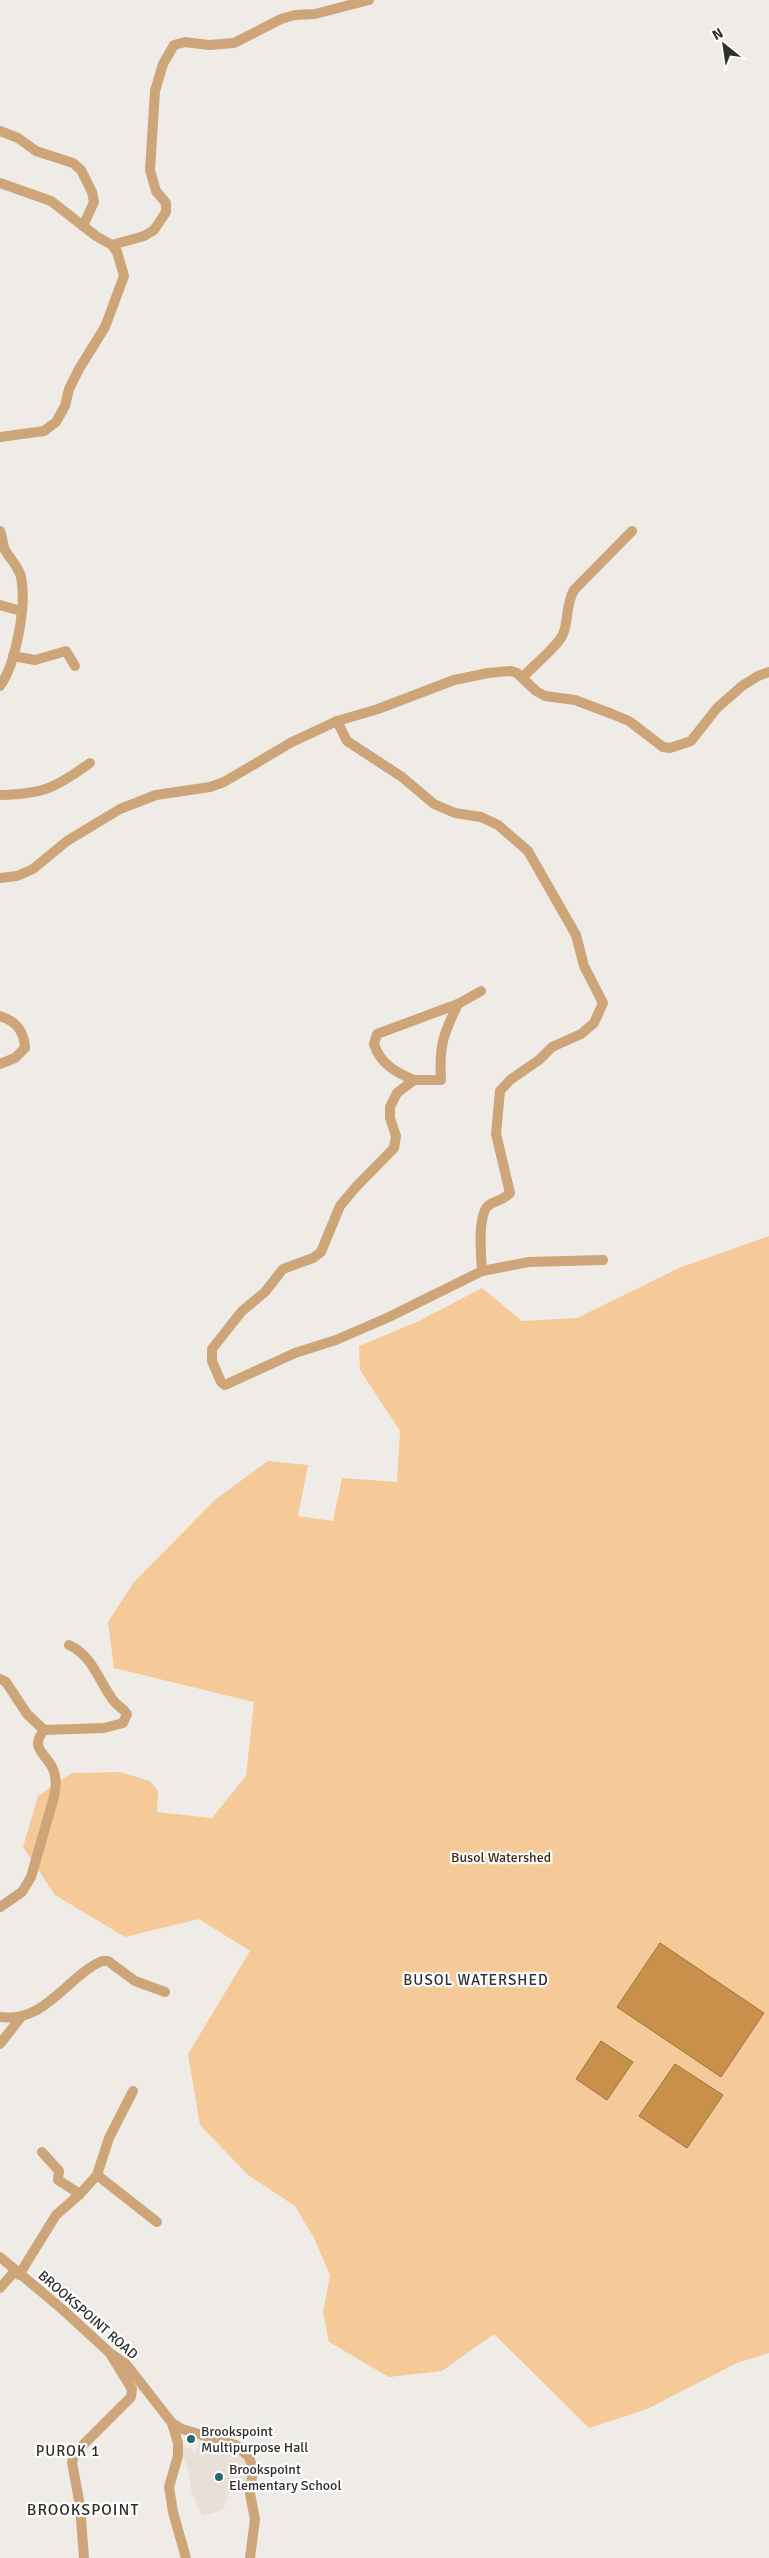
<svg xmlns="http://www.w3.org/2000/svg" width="769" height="2558" viewBox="0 0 769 2558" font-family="Signika,sans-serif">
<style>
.built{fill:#e8e0d6}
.green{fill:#f6c998}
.water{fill:#c9904b;stroke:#9b7342}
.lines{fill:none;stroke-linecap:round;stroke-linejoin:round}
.minor{stroke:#cda578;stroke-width:10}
.poi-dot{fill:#25687a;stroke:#fff;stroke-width:2}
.labels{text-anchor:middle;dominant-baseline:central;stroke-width:4.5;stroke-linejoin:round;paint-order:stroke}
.park-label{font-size:14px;fill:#432c0d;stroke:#fff}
.street-label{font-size:14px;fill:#2f2e2d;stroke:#fff}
.poi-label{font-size:14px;fill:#2f2e2d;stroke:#fff;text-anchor:start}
.neighbourhood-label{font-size:15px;letter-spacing:1px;fill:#2f2e2d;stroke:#fff}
.quarter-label{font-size:16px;letter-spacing:1px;fill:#2f2e2d;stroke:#fff}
</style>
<rect width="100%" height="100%" fill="#efece8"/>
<path class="built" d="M200,2437L240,2455L247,2462L248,2471L247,2483L233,2480L223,2510L202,2516L191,2491L189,2474L182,2453V2450L190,2447L195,2454Z"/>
<path class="green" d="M769,1236V2353L737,2363L647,2409L589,2428L494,2334L442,2371L389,2377L329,2342L323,2312L330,2275L314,2238L295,2206L248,2175L200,2125L188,2054L250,1951L199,1919L125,1937L55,1895L23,1847L38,1796L72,1773L120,1772L150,1781L158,1791L157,1812L212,1818L246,1776L254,1702L114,1668L108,1622L134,1582L216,1499L268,1461L308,1465L298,1516L333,1521L342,1478L397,1482L400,1431L360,1370L359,1346L419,1321L482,1288L522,1321L577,1318L679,1268Z"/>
<g class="water">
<path d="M660,1943L764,2013L721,2077L617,2007Z"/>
<path d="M601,2041L633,2062L607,2100L576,2079Z"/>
<path d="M675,2064L723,2095L687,2148L639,2116Z"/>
</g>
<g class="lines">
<g class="minor">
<path d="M0,131L18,138L36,151L73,163L81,170L92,192L94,202L83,226"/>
<path d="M0,183L51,201L96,236L112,245L117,252L124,276L105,327L79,369L69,389L65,406L56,422L44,431L0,437"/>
<path d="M112,245L144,236L154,230L166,212V203L156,191L150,170L155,91L163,64L174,45L185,42L209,45L234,43L281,19L295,15L315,14L369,0"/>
<path d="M0,531C3,537 2,544 5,550C10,559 19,567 21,577C27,604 16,664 0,686"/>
<path d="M0,605L21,611"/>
<path d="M13,656L35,660L66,651L75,666"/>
<path d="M523,677C533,666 559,645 563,634C569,621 565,606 574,590L632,531"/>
<path d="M337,721L347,741L402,777L434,804L455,813L481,817L498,825L528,851L576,935L584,966L603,1003L594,1023L581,1034L552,1047L539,1060L510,1080L500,1091L496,1134L510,1193C504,1200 496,1200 489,1205C477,1214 481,1256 482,1271L389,1317L336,1340L295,1353L225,1385L221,1382L212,1361V1349L242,1311L265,1292L283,1269L313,1258L321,1252L340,1206L355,1188L394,1148L396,1136L390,1118V1107L397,1093L414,1080H441C439,1045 443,1035 458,1004"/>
<path d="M0,795C44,794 55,788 90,763"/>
<path d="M0,878L17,876L33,869L67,841L120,809L156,795L210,787L224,782L292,742L337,721L378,709L454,680L488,673L511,671L517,673L536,691L545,696L575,700L612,714L629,721L663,747L670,748L691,741L717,708L742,686L758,676L769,672"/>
<path d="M0,1016C16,1021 24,1031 25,1048L15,1058L0,1064"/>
<path d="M414,1080C397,1073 380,1064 374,1044L377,1034L458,1004L481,991"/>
<path d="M482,1271L529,1262L603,1260"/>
<path d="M0,1679L6,1682L27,1714L44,1730L104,1728L123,1723L127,1714C123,1708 117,1706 113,1700C98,1680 93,1656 69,1645"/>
<path d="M0,1907L22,1892L31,1877L54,1797C56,1788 57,1778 53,1769C46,1753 29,1749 44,1730"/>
<path d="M0,2017C46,2023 66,1977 102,1961H108L135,1981L165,1992"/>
<path d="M0,2044L21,2017"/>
<path d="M42,2152L59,2171L58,2180L80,2194"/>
<path d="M97,2175L157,2222"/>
<path d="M0,2257L62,2309L110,2353L126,2364L172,2423L182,2429L236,2445L249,2457L253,2469L250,2494L255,2519L250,2558"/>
<path d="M19,2275L56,2215L80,2194L97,2175L109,2138L133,2091"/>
<path d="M0,2288L15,2271"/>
<path d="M172,2423L178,2443V2456L169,2487L173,2512L186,2558"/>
<path d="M84,2558L80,2506L72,2462L75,2453L131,2397L132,2389L111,2355"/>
</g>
</g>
<g class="poi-dot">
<circle cx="191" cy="2439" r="5"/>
<circle cx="219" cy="2477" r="5"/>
</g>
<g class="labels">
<g class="park-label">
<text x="501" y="1857">Busol Watershed</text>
</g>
<g class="street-label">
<text transform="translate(88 2315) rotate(41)">BROOKSPOINT ROAD</text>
</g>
<g class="poi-label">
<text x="201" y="2431">Brookspoint<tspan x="201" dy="16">Multipurpose Hall</tspan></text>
<text x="229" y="2469">Brookspoint<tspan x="229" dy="16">Elementary School</tspan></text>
</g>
<g class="neighbourhood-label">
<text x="476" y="1980">BUSOL WATERSHED</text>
<text x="68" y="2451">PUROK 1</text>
</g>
<g class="quarter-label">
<text x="83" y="2510">BROOKSPOINT</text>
</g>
</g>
<g transform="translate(724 45) rotate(330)" stroke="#ffffff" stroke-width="4" paint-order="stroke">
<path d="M0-4L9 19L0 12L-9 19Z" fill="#2f2e2d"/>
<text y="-8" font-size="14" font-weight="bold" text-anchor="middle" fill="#2f2e2d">N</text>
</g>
</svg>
